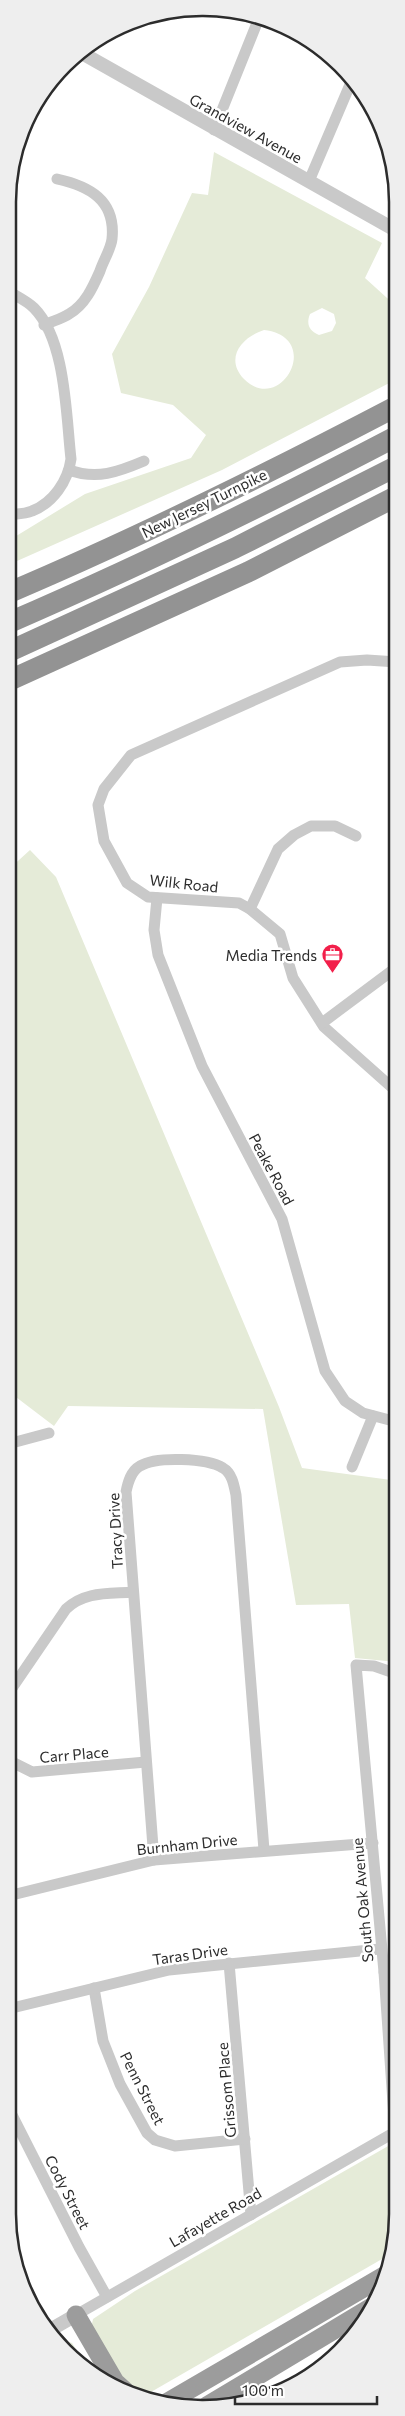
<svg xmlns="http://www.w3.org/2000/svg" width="405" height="2416" viewBox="0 0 405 2416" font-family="Commissioner,sans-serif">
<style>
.green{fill:#e5ebd8;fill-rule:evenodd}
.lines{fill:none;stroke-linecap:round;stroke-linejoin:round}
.minor{stroke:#c9c9c9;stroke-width:11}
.tertiary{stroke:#c9c9c9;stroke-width:14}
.trunk{stroke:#9c9c9c;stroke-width:19}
.motorway{stroke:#939393;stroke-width:21}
.labels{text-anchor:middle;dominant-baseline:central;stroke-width:5;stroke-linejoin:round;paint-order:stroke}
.street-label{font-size:15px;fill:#2c2c2c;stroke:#fff}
.poi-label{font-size:15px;fill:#2c2c2c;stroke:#fff;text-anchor:end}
.rim{fill:none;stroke:#2c2c2c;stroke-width:2.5}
</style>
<rect width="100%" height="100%" fill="#fff"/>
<g class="green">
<path d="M214,152L382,243L365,278L397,307V379L222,470L8,565V541L85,494L191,458L206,435L173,405L121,393L112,354L149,287L192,193L208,195ZM322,308L334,314L336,323L332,331L319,335C309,331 306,324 310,314ZM264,330C324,337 281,416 244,379C224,358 242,337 264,330Z"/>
<path d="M30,850L56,877L279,1407L302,1468L391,1480L397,1483V1662L355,1658L349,1604L296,1605L263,1409L68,1406L54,1426L8,1391V870Z"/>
<path d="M397,2141V2227L389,2255L151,2392L134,2389L121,2377L91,2329L93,2319L135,2291Z"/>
<path d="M56,2338L72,2343L88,2368L64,2351Z"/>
</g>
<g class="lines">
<g class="minor">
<path d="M214,130L259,18"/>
<path d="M309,181L352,80"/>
<path d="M44,325C52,321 62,319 69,314C85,305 93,287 100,271C103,261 111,249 112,239C116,200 89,186 57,179"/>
<path d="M69,470C97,480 118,472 144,461"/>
<path d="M8,515C15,514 25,514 32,511C53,503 68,481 71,459C66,416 66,340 34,308C27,301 16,296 8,291"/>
<path d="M397,662L367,660L340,662L131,755L104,789L98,805L104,841L127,883L148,897L239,903L250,909L280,934L293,978L324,1027L397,1092"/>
<path d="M157,898L154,930L158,955L202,1066L282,1219L325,1371L345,1401L363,1413L397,1422"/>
<path d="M250,909L278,849L294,835L311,826H335L356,836"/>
<path d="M322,1023L397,967"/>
<path d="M8,1444L49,1433"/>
<path d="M352,1467L373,1416"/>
<path d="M8,1694L66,1609C85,1591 109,1594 133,1592"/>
<path d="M8,1760L32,1772L146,1762"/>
<path d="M154,1860L126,1492C128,1482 131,1471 140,1466C156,1456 207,1458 223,1468C232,1473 234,1485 236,1495L264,1850"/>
<path d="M8,1896L154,1860L373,1843"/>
<path d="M229,1963L251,2215"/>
<path d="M384,1972L397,1971"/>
<path d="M94,1988L103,2041L120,2084L147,2133L155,2140L175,2146L245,2139"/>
<path d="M8,2009L169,1970L380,1949"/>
<path d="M8,2098L10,2111L79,2247L107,2297"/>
<path d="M76,2315L395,2132L384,1972L356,1665L374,1666L397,1674"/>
</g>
<g class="tertiary">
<path d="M80,52L397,231"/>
<path d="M50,2330L76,2315"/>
</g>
<g class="trunk">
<path d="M76,2315L115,2382L125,2391"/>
<path d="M168,2402L384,2276"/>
<path d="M207,2406L372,2307"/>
</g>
<g class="motorway">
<path d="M8,593C140,537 269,473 397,406"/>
<path d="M8,623C140,566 269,503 397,436"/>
<path d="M8,652L235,548L397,466"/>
<path d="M8,681L248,572L397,496"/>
</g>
</g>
<defs>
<symbol id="office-pin" viewBox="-11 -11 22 30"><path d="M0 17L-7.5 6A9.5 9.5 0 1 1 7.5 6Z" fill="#f21f4a" stroke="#fff"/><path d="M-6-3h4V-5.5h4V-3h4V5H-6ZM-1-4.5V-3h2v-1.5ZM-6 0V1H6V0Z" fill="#fff"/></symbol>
</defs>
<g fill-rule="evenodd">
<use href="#office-pin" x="320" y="942" width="25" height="34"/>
</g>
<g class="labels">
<g class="street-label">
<text transform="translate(246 128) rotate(29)">Grandview Avenue</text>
<text transform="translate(204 503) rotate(-26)">New Jersey Turnpike</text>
<text transform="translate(184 883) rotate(6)">Wilk Road</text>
<text transform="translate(272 1169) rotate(62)">Peake Road</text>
<text transform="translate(115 1531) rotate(-93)">Tracy Drive</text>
<text transform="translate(74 1754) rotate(-5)">Carr Place</text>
<text transform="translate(187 1844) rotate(-6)">Burnham Drive</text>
<text transform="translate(362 1900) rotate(-95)">South Oak Avenue</text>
<text transform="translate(190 1954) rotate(-8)">Taras Drive</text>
<text transform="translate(143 2088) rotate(63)">Penn Street</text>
<text transform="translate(226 2090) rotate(-95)">Grissom Place</text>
<text transform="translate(68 2192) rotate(63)">Cody Street</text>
<text transform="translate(215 2217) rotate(-30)">Lafayette Road</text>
</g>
<g class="poi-label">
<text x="317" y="955">Media Trends</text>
</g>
</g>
<path d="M0 0H405V2416H0ZM202 16H203A186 186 0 0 1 389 202V2214A186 186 0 0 1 203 2400H202A186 186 0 0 1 16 2214V202A186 186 0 0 1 202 16Z" fill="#eee" fill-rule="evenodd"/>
<path class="rim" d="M202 16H203A186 186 0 0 1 389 202V2214A186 186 0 0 1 203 2400H202A186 186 0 0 1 16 2214V202A186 186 0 0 1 202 16Z"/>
<path d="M235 2396v8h142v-8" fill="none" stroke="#2c2c2c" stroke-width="2.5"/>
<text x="242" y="2396" font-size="15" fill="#2c2c2c" stroke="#ffffff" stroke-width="4" paint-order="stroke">100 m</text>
</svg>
